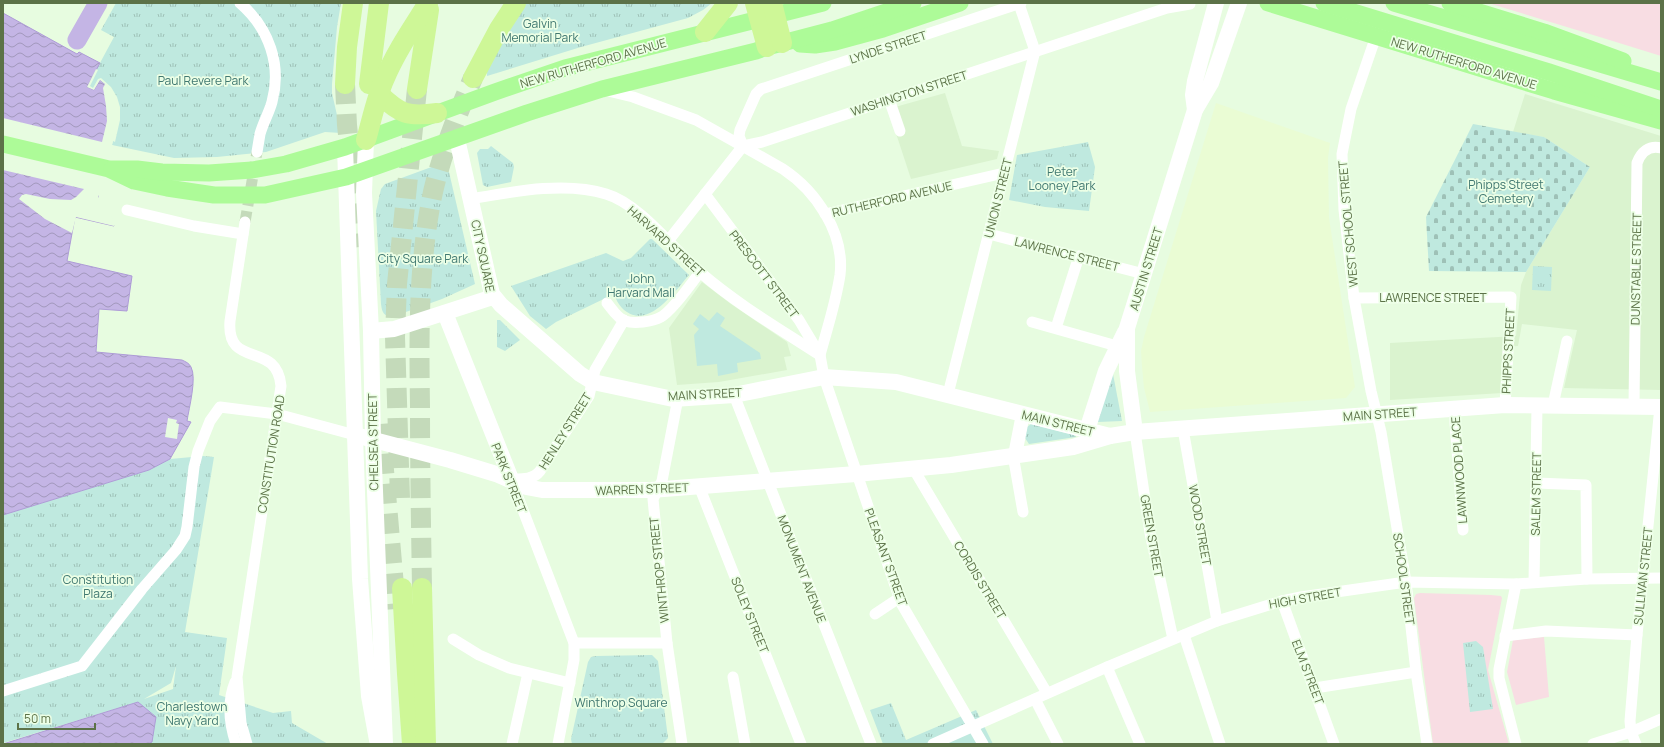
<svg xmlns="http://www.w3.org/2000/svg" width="1664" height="747" viewBox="0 0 1664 747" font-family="Manrope,sans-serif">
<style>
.residential{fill:#daf3cf}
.commercial{fill:#eafcd4}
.education{fill:#f8dde3}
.grass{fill:#bfe9df}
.cemetery{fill:url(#cemetery-stones)}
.park{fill:url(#park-tufts);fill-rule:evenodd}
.water{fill:url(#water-waves);stroke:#ae9cd7}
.pier{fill:#e7fce0}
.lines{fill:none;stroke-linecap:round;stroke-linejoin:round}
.river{stroke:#c4b5e5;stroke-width:19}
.minor-tunnel{stroke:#c4daba;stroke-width:11;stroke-dasharray:11 5.5;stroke-linecap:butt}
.motorway-tunnel{stroke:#c4daba;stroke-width:20;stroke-dasharray:20 10;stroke-linecap:butt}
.minor{stroke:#fff;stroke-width:11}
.tertiary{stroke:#fff;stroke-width:14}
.secondary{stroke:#fff;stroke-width:16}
.primary{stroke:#adfb98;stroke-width:17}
.motorway{stroke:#cef797;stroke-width:20}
.labels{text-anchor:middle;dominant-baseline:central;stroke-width:3.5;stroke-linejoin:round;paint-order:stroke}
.park-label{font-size:12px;fill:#407871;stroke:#ecffe6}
.street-label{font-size:12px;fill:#5c7248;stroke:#ecffe6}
</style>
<defs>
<pattern id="cemetery-stones" width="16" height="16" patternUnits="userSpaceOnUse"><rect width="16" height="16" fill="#bfe9df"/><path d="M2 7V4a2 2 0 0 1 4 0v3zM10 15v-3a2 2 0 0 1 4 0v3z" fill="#9ec1b7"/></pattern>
<pattern id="park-tufts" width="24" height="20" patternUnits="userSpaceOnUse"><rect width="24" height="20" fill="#bfe9df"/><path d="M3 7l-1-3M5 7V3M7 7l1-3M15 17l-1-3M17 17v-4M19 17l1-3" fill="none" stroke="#9ec1b7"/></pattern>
<pattern id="water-waves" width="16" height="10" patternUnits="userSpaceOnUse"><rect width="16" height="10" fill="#c4b5e5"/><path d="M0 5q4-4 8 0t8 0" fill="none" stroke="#a298bc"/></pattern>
</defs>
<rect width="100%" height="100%" fill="#e7fce0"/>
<g class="residential">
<path d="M945,93L962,146L999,151L997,159L911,179L888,109Z"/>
<path d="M1525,94L1661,136V390L1564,388L1577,330L1522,324L1518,346L1503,347L1502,393L1390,400V343L1516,336L1521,285L1526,272L1590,167L1544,137L1513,132Z"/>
<path d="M702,282L731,304L787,342L791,356L784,357L787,370L719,382L677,385L669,328Z"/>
</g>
<path class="commercial" d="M1216,103L1330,143L1328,158L1329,218L1355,387L1346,398L1150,412L1144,388L1142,367L1141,351L1144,337Z"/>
<g class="education">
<path d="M1488,3H1661V56L1603,38Z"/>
<path d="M1420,593L1491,595L1501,596L1502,598L1488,670L1509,744H1433L1414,598L1416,594Z"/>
<path d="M1544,637L1549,697L1516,705L1507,672L1513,640Z"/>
</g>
<path class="grass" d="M717,312L725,318L720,326L760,353L761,359L737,363L738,372L718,376L717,364L697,366L694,335L699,329L693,324L700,314L709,321Z"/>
<path class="cemetery" d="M1473,124L1544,137L1590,167L1526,272L1429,271L1426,217Z"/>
<g class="park">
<path d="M116,3H341L337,27L332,84V93L341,133L325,132L266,152L217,157L174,158L112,145L118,119L94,90L87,87L114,37L101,30Z"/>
<path d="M526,3H712L703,10L688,18L581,47L487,76V70L520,11Z"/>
<path d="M1088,142L1095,167L1089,211L1045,207L1009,200L1017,155Z"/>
<path d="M491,146L513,163L514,167L511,182L487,187L483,185L477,153L480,149H488Z"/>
<path d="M437,165L446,166L449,172L475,284L442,299L392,317C384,316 382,313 381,304L376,211L381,189L385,184Z"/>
<path d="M650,239H652L689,275C675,291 647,333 622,308C618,304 616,299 614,294L556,322L546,329L530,316L511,286L606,253L623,261L631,258Z"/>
<path d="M1533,266L1552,267L1551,291L1532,290Z"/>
<path d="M497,320H500L520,340L505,351L497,347Z"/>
<path d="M1113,374L1122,421L1098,422L1097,419Z"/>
<path d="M1031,424L1074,435L1076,437L1029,444L1025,438L1027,427Z"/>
<path d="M203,456L214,457L185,632L227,638L219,695L273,713L291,711L292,723L328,744H129L138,702L3,743V515L149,470L170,459ZM176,666L173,689L144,699L171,683Z"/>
<path d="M1476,641L1483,647L1493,709L1470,712L1463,643Z"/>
<path d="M652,655L658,661L668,738L662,744H572L571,739L588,662L591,657L596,656Z"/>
<path d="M891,703L906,740L976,710L993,744H883L870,710Z"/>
</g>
<g class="water">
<path d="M3,13L77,54L79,52L100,63L87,87L94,90L100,80L107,86L113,93L98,197L114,226L75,217L67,261L132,276L127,311L99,309L96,352L182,360C186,362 189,363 191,367C197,378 189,408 187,421L191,422L170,459L149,470L3,515Z"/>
<path d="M138,702L156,717L152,742L148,744H3Z"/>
</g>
<g class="pier">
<path d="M96,69L98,70L90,86L93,88L98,79L101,78L111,87L117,97L120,107V120L115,142L113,141L112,145L114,146L102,193H100L98,197L102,199L115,223L114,226L76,217L72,233L45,219L19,199L22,195L26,194L50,199L71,200L76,197L84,189L3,170V118L102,142L107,121L106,106L103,88L105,84L100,80L94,90L87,87Z"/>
<path d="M168,418L177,420L176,423L179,424L177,439L165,437Z"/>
</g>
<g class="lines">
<path class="river" d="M77,40L98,3"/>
<path class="minor-tunnel" d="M245,222L257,152"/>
<g class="motorway-tunnel">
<path d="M345,84L347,125L360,247"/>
<path d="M380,424L396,609"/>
<path d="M400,498L395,337L397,284L417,89"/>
<path d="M422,588C421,527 420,467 420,406C419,335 418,262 433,192C442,153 457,115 473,78"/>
</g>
<g class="minor">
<path d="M240,3C269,28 282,65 272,102C269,113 263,123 260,134C259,140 258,146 257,152"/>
<path d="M1376,36L1351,109L1342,154L1344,210L1354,298L1371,391L1381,432L1406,582L1416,672L1427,744"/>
<path d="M604,90L633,97L696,120L783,169C816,191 845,233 840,275C836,302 827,329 820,355"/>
<path d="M889,99L900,131"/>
<path d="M743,146L739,136L740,130L756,94L761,89L1021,3"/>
<path d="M705,194L799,320L820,355L824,377L901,603L983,744"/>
<path d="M470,199C511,192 565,181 606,194C640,204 673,249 701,273C737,304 778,328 818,354"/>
<path d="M127,210L194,226L243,234"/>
<path d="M825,214L1004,173"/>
<path d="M245,222L230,321C226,370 277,340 281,386L237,677L241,723L247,744"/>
<path d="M989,234L1144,274"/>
<path d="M668,241L743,146L762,142L1167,8L1190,4"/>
<path d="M1354,298L1511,297L1505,405"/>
<path d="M607,303C612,309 617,318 625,321C634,324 652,322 661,317C672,311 692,283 700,272"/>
<path d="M1032,322L1124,348"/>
<path d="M1056,328L1079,256"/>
<path d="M948,394L1035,51L1019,4"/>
<path d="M734,395L871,744"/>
<path d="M678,398L662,481L653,499L667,643L682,744"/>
<path d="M1553,405L1567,341"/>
<path d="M1634,406L1637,163C1641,152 1649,145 1661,148"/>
<path d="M1454,409L1463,530"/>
<path d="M1183,429L1217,621"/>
<path d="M1135,432L1150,533L1173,639"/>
<path d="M1013,455L1023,512"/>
<path d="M913,468L1047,693"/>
<path d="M1537,483L1586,485L1587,579"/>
<path d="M699,486L801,744"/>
<path d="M1534,582L1537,406"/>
<path d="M1282,601L1334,744"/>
<path d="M875,614L899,598"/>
<path d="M1184,635L1220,744"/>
<path d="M1505,636L1546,631L1637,635"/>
<path d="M453,639L479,655L509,668L570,683"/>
<path d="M574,643H667"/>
<path d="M1107,667L1140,744"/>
<path d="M733,677L745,744"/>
<path d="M235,682C227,702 229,723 236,744"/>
<path d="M1315,688L1416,672"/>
<path d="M3,691L82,666L142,589L176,550L185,536L187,527L194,467L198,451L210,421L220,407L277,414L355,435"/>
<path d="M1035,699L1058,744"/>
<path d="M512,744L528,673"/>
<path d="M558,744L574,660V643L511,479C521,479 533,480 540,471L589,396L595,370L624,320"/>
<path d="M933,744L1107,667L1217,621L1282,601L1301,597L1406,582L1516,584L1587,579L1661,578"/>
<path d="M1516,744L1499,678V669L1516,584"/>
<path d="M1593,744L1631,732L1661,719"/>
<path d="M1636,744L1631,732L1630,721L1637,635L1660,407"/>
</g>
<path class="tertiary" d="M1015,455L1023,414"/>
<g class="secondary">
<path d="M1195,110L1193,95L1195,81L1216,3"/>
<path d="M457,139L492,294L501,305L580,374L593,382L673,399L734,395L824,377L896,382L1110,436L1135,432L1505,405L1661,407"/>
<path d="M366,140L364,193L371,331L373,440L385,744"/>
<path d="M345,147L360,579L369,696L377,740"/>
<path d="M445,313L511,479"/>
<path d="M371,331L394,329L493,297"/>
<path d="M1087,430L1106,371L1125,332"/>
<path d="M1135,432L1127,371V328L1195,110L1211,83L1239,3"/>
<path d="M355,435L450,460L496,474L526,487L542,490H651L856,474L951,465L1073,447L1110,436"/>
</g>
<g class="primary">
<path d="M1268,3L1554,91L1661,121"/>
<path d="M1324,3L1549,72L1661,109"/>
<path d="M1394,3L1661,82"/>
<path d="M1450,3L1544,32L1623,61"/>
<path d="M800,44L815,45L835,42L883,29L960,3"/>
<path d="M3,144L109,169L134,181L167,188L214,195H265L346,177L527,113L602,89L756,51L767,47L832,30L913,3"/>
<path d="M112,169H137L162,172L209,173L252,170L286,164L345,147L495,92L565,68L823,3"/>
</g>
<g class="motorway">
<path d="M755,3L767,47"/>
<path d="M772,3L782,43"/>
<path d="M705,32L728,3"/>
<path d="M473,78L499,29L516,3"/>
<path d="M345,84L347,47L353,3"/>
<path d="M369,84L379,3"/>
<path d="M417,89L429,10"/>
<path d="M379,94C400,114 407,117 437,113"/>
<path d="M366,140C372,119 376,98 385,78C396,51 413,27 428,3"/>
<path d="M402,588L407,674L412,744"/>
<path d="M422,588L426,744"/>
</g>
</g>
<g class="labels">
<g class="park-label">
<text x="540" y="23">Galvin<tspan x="540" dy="14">Memorial Park</tspan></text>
<text x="203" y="80">Paul Revere Park</text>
<text x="1062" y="171">Peter<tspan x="1062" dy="14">Looney Park</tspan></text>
<text x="1506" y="184">Phipps Street<tspan x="1506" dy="14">Cemetery</tspan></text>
<text x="423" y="258">City Square Park</text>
<text x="641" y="278">John<tspan x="641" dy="14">Harvard Mall</tspan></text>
<text x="98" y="579">Constitution<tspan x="98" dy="14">Plaza</tspan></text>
<text x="621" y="702">Winthrop Square</text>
<text x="192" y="706">Charlestown<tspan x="192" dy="14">Navy Yard</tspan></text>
</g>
<g class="street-label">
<text transform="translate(888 47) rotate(-18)">LYNDE STREET</text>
<text transform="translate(593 63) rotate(-16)">NEW RUTHERFORD AVENUE</text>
<text transform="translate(1464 63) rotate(17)">NEW RUTHERFORD AVENUE</text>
<text transform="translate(909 93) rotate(-18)">WASHINGTON STREET</text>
<text transform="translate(998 198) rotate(-76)">UNION STREET</text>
<text transform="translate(892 199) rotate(-13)">RUTHERFORD AVENUE</text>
<text transform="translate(1348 224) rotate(-95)">WEST SCHOOL STREET</text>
<text transform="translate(666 241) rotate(42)">HARVARD STREET</text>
<text transform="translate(1067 254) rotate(14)">LAWRENCE STREET</text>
<text transform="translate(483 256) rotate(78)">CITY SQUARE</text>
<text transform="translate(1146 269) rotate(-73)">AUSTIN STREET</text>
<text transform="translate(1636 269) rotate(-89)">DUNSTABLE STREET</text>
<text transform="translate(764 274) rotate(53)">PRESCOTT STREET</text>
<text x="1433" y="297">LAWRENCE STREET</text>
<text transform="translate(1508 351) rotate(-87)">PHIPPS STREET</text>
<text transform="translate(705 394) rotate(-3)">MAIN STREET</text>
<text transform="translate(1380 414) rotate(-4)">MAIN STREET</text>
<text transform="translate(1058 423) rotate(14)">MAIN STREET</text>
<text transform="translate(565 431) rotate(-58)">HENLEY STREET</text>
<text transform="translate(373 442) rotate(-91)">CHELSEA STREET</text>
<text transform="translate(271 454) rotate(-81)">CONSTITUTION ROAD</text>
<text transform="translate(1459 470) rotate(-94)">LAWNWOOD PLACE</text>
<text transform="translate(509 478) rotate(68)">PARK STREET</text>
<text transform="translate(642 489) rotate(-2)">WARREN STREET</text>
<text transform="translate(1536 494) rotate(-89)">SALEM STREET</text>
<text transform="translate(1200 525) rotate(80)">WOOD STREET</text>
<text transform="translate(1152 536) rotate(80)">GREEN STREET</text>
<text transform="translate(886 557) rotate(70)">PLEASANT STREET</text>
<text transform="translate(802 569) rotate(69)">MONUMENT AVENUE</text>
<text transform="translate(659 570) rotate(-96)">WINTHROP STREET</text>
<text transform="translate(1643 576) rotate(-84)">SULLIVAN STREET</text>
<text transform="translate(1404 579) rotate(82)">SCHOOL STREET</text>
<text transform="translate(980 580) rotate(59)">CORDIS STREET</text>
<text transform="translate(1305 598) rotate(-10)">HIGH STREET</text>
<text transform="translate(750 615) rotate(68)">SOLEY STREET</text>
<text transform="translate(1308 672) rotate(69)">ELM STREET</text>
</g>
</g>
<rect width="1664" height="747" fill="none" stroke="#5c7248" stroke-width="8"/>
<path d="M18 723v6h77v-6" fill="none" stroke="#5c7248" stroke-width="2"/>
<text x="24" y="723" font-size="12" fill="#5c7248" stroke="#ecffe6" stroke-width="3" paint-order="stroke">50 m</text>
</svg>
